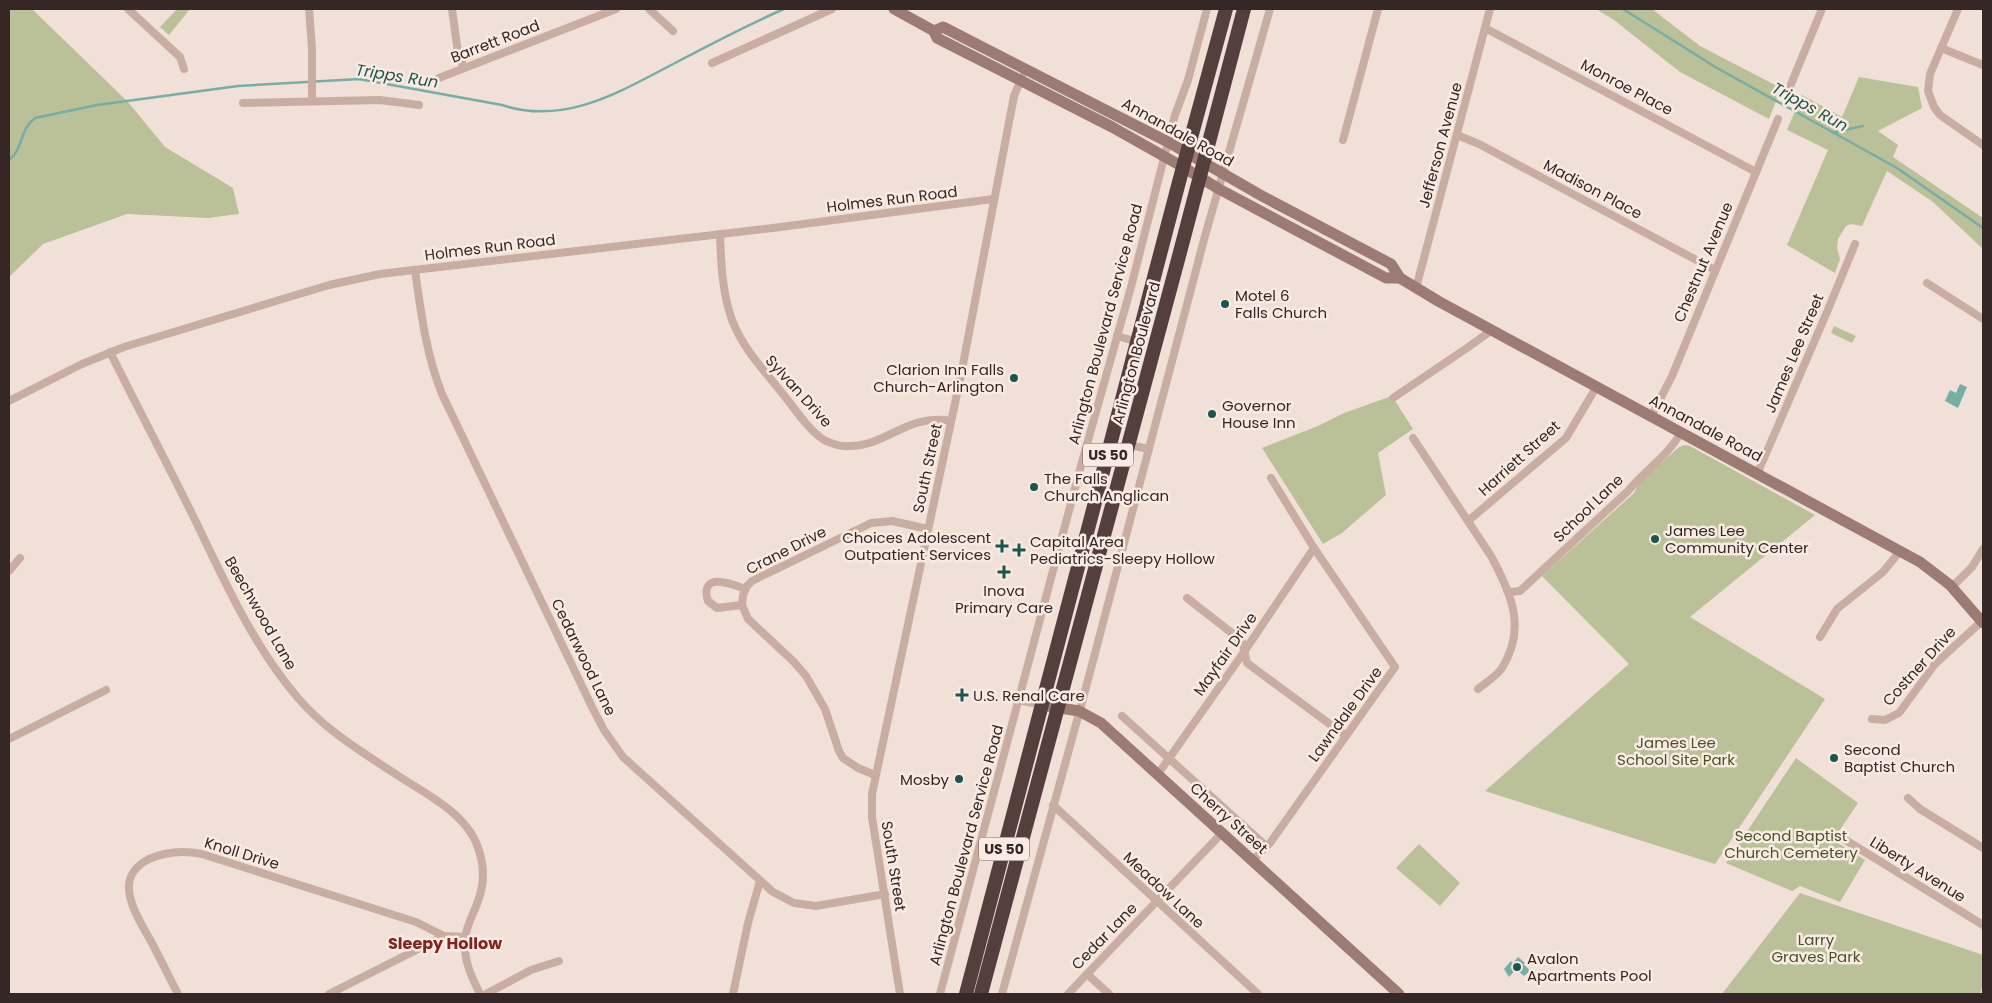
<svg xmlns="http://www.w3.org/2000/svg" width="1992" height="1003" viewBox="0 0 1992 1003" font-family="Poppins,sans-serif">
<style>
.green{fill:#bac097}
.water{fill:#76aea6}
.lines{fill:none;stroke-linecap:round;stroke-linejoin:round}
.stream{stroke:#76aea6;stroke-width:2.5}
.street{stroke:#c9ada3;stroke-width:8}
.secondary{stroke:#9c7b75;stroke-width:11}
.highway{stroke:#553f3c;stroke-width:14}
.poi-dot{fill:#1b564e;stroke:#f9ebe3;stroke-width:2}
.labels{text-anchor:middle;dominant-baseline:central;stroke-width:5;stroke-linejoin:round;paint-order:stroke}
.shield{fill:#f9ebe3;stroke:#6f625e;stroke-width:1}
.shield-label{font-size:14px;font-weight:bold;fill:#342725}
.street-label{font-size:15px;fill:#342725;stroke:#f9ebe3}
.poi-label{font-size:15px;fill:#342725;stroke:#f9ebe3;text-anchor:start}
.park-label{font-size:15px;fill:#4b5229;stroke:#f9ebe3}
.water-label{font-size:16px;font-style:italic;fill:#1b564e;stroke:#f9ebe3}
.neighbourhood-label{font-size:16px;font-weight:bold;fill:#84221d;stroke:#f9ebe3}
</style>
<rect width="100%" height="100%" fill="#f1e0d7"/>
<g class="green">
<path d="M9,9H32L128,102L165,147L233,188L239,214L208,218L127,214L43,244L9,277Z"/>
<path d="M177,9H190L169,35L160,27Z"/>
<path d="M1596,9H1652L1700,46L1781,88L1769,119L1680,72L1614,20Z"/>
<path d="M1859,77L1918,87L1922,108L1878,131L1898,145L1893,157L1983,218V249L1933,202L1887,171L1862,226L1851,224L1846,226L1838,239L1837,248L1840,259L1835,273L1787,245L1828,150L1787,130L1802,95L1842,117Z"/>
<path d="M1834,326L1856,336L1852,343L1831,333Z"/>
<path d="M1392,396L1413,429L1378,453L1386,495L1342,533L1323,544L1262,448L1318,426L1344,413Z"/>
<path d="M1685,445L1690,446L1815,515L1690,617L1825,699L1715,864L1485,791L1629,664L1542,576L1634,493L1639,483L1679,447Z"/>
<path d="M1796,758L1858,803L1833,840L1865,860L1840,902L1800,886L1792,891L1726,863Z"/>
<path d="M1419,844L1460,883L1440,906L1396,868Z"/>
<path d="M1800,893L1983,955V984L1980,994H1722Z"/>
</g>
<g class="water">
<path d="M1960,384L1967,387L1958,408L1945,401L1950,390L1956,393Z"/>
<path d="M1518,957L1525,963L1523,965H1525L1530,971L1524,976L1518,971L1520,970L1517,968L1509,977L1504,969L1511,961L1513,963Z"/>
</g>
<g class="lines">
<g class="stream">
<path d="M1623,9L1717,68L1897,168L1983,228"/>
<path d="M1835,132L1863,126"/>
<path d="M9,160C24,148 19,130 35,118L97,105L238,86L359,79L502,105C565,126 621,91 675,63C711,44 747,25 784,9"/>
</g>
<g class="street">
<path d="M128,9L180,57L184,69"/>
<path d="M309,9L312,49V100"/>
<path d="M452,9L458,53L464,68"/>
<path d="M649,9L673,31"/>
<path d="M1958,9L1930,74L1928,91L1934,107L1940,115L1983,145"/>
<path d="M1485,28L1756,172"/>
<path d="M1941,48L1983,65"/>
<path d="M712,63L832,9"/>
<path d="M439,78L616,9"/>
<path d="M1789,89L1822,9"/>
<path d="M243,103L380,100L419,105"/>
<path d="M1457,135L1479,144L1715,270"/>
<path d="M1343,140L1378,9"/>
<path d="M720,234C721,263 722,292 732,320C744,351 766,372 786,398C797,412 809,430 824,440C832,444 841,447 850,446C887,446 907,413 951,421"/>
<path d="M415,270C421,313 426,354 442,394L592,707L604,730L623,757L773,892L794,903L816,906L885,894"/>
<path d="M1927,283L1983,319"/>
<path d="M1416,288L1490,9"/>
<path d="M1117,336L1138,342"/>
<path d="M110,352C139,410 169,467 197,524C226,584 254,647 298,698C325,730 362,752 397,775C424,793 460,810 475,840C484,860 486,880 478,901C474,913 467,924 465,938C463,959 471,976 480,994"/>
<path d="M1393,398L1467,348L1492,330"/>
<path d="M9,401L82,364L124,347L329,285L380,274L773,228L993,199"/>
<path d="M1652,415L1672,376L1778,119"/>
<path d="M1413,438L1491,556C1511,593 1527,628 1502,668C1497,676 1485,683 1478,689"/>
<path d="M1129,445L1149,449"/>
<path d="M1758,472L1827,312L1855,244"/>
<path d="M1468,521L1566,438L1597,386"/>
<path d="M9,571L20,558"/>
<path d="M1952,587L1972,567L1983,549"/>
<path d="M1507,590L1511,592L1520,591L1628,491C1645,470 1669,455 1681,432"/>
<path d="M1187,598L1242,641L1247,663L1346,736"/>
<path d="M742,605L717,608L708,601C699,571 732,584 745,589"/>
<path d="M1820,637L1837,609L1883,572L1900,551"/>
<path d="M1019,700L1042,705"/>
<path d="M1122,716L1266,846"/>
<path d="M1872,719L1885,720L1899,713L1935,664L1982,621"/>
<path d="M9,739L106,690"/>
<path d="M1158,774L1244,652L1314,548"/>
<path d="M875,775L858,768L843,758L839,751L825,709L806,676L794,662L748,619L742,605L743,595L747,586L752,581L871,523L892,521L928,529"/>
<path d="M1908,798L1920,809L1983,848"/>
<path d="M1053,805L1258,994"/>
<path d="M1839,836L1983,925"/>
<path d="M1253,860L1270,843L1395,667L1314,548L1271,478"/>
<path d="M1087,974L1109,994"/>
<path d="M178,994C170,979 163,964 155,949C146,931 130,909 129,889C128,875 137,865 149,859C167,851 183,850 202,854L416,922L444,936"/>
<path d="M329,994L444,936L465,937"/>
<path d="M486,994L531,970L559,961"/>
<path d="M733,994L748,923L760,881"/>
<path d="M900,994L872,817V794L961,375L1014,96L1022,77"/>
<path d="M940,994L1082,462L1131,287L1175,115L1188,80L1207,9"/>
<path d="M1002,994L1084,695L1205,236L1270,9"/>
<path d="M1068,994L1223,832"/>
</g>
<g class="secondary">
<path d="M894,9L934,31L937,38L1112,127L1183,167L1219,189L1386,278H1400"/>
<path d="M934,31L943,27L1168,142L1262,196L1391,264L1400,278L1438,301L1920,562L1950,585L1983,623"/>
<path d="M1042,705L1079,711L1101,723L1399,994"/>
</g>
<g class="highway">
<path d="M966,994L1179,182L1226,9"/>
<path d="M981,994C1067,665 1159,338 1244,9"/>
</g>
</g>
<g class="poi-dot">
<circle cx="1225" cy="304" r="5"/>
<circle cx="1014" cy="378" r="5"/>
<circle cx="1212" cy="414" r="5"/>
<circle cx="1034" cy="487" r="5"/>
<circle cx="1655" cy="539" r="5"/>
<path d="M999.5 538.5h5v5h5v5h-5v5h-5v-5h-5v-5h5z"/>
<path d="M1016.5 542.5h5v5h5v5h-5v5h-5v-5h-5v-5h5z"/>
<path d="M1001.5 564.5h5v5h5v5h-5v5h-5v-5h-5v-5h5z"/>
<path d="M959.5 687.5h5v5h5v5h-5v5h-5v-5h-5v-5h5z"/>
<circle cx="1834" cy="758" r="5"/>
<circle cx="959" cy="779" r="5"/>
<circle cx="1517" cy="967" r="5"/>
</g>
<g class="labels">
<g class="shield">
<rect x="1083" y="443.5" width="50" height="23" rx="4"/>
<rect x="979" y="837.5" width="50" height="23" rx="4"/>
</g>
<g class="shield-label">
<text x="1108" y="455">US 50</text>
<text x="1004" y="849">US 50</text>
</g>
<g class="street-label">
<text transform="translate(495 41) rotate(-21)">Barrett Road</text>
<text transform="translate(1627 87) rotate(28)">Monroe Place</text>
<text transform="translate(1178 132) rotate(29)">Annandale Road</text>
<text transform="translate(1440 145) rotate(-75)">Jefferson Avenue</text>
<text transform="translate(1593 189) rotate(28)">Madison Place</text>
<text transform="translate(892 199) rotate(-7)">Holmes Run Road</text>
<text transform="translate(490 247) rotate(-7)">Holmes Run Road</text>
<text transform="translate(1703 262) rotate(-67)">Chestnut Avenue</text>
<text transform="translate(1105 324) rotate(-75)">Arlington Boulevard Service Road</text>
<text transform="translate(1136 353) rotate(-75)">Arlington Boulevard</text>
<text transform="translate(1794 353) rotate(-67)">James Lee Street</text>
<text transform="translate(799 391) rotate(48)">Sylvan Drive</text>
<text transform="translate(1706 428) rotate(28)">Annandale Road</text>
<text transform="translate(1519 458) rotate(-42)">Harriett Street</text>
<text transform="translate(927 468) rotate(-78)">South Street</text>
<text transform="translate(1588 508) rotate(-44)">School Lane</text>
<text transform="translate(786 550) rotate(-27)">Crane Drive</text>
<text transform="translate(261 613) rotate(60)">Beechwood Lane</text>
<text transform="translate(1225 654) rotate(-55)">Mayfair Drive</text>
<text transform="translate(584 657) rotate(64)">Cedarwood Lane</text>
<text transform="translate(1919 666) rotate(-48)">Costner Drive</text>
<text transform="translate(1345 714) rotate(-54)">Lawndale Drive</text>
<text transform="translate(1229 818) rotate(42)">Cherry Street</text>
<text transform="translate(966 845) rotate(-75)">Arlington Boulevard Service Road</text>
<text transform="translate(242 853) rotate(17)">Knoll Drive</text>
<text transform="translate(894 866) rotate(81)">South Street</text>
<text transform="translate(1918 869) rotate(32)">Liberty Avenue</text>
<text transform="translate(1164 890) rotate(43)">Meadow Lane</text>
<text transform="translate(1104 936) rotate(-46)">Cedar Lane</text>
</g>
<g class="poi-label">
<text x="1235" y="295">Motel 6<tspan x="1235" dy="17">Falls Church</tspan></text>
<text x="1004" y="369" text-anchor="end">Clarion Inn Falls<tspan x="1004" dy="17">Church-Arlington</tspan></text>
<text x="1222" y="405">Governor<tspan x="1222" dy="17">House Inn</tspan></text>
<text x="1044" y="478">The Falls<tspan x="1044" dy="17">Church Anglican</tspan></text>
<text x="1665" y="530">James Lee<tspan x="1665" dy="17">Community Center</tspan></text>
<text x="991" y="537" text-anchor="end">Choices Adolescent<tspan x="991" dy="17">Outpatient Services</tspan></text>
<text x="1030" y="541">Capital Area<tspan x="1030" dy="17">Pediatrics-Sleepy Hollow</tspan></text>
<text x="1004" y="590" text-anchor="middle">Inova<tspan x="1004" dy="17">Primary Care</tspan></text>
<text x="973" y="695">U.S. Renal Care</text>
<text x="1844" y="749">Second<tspan x="1844" dy="17">Baptist Church</tspan></text>
<text x="949" y="779" text-anchor="end">Mosby</text>
<text x="1527" y="958">Avalon<tspan x="1527" dy="17">Apartments Pool</tspan></text>
</g>
<g class="park-label">
<text x="1676" y="742">James Lee<tspan x="1676" dy="17">School Site Park</tspan></text>
<text x="1791" y="835">Second Baptist<tspan x="1791" dy="17">Church Cemetery</tspan></text>
<text x="1816" y="939">Larry<tspan x="1816" dy="17">Graves Park</tspan></text>
</g>
<g class="water-label">
<text transform="translate(397 76) rotate(9)">Tripps Run</text>
<text transform="translate(1810 107) rotate(29)">Tripps Run</text>
</g>
<g class="neighbourhood-label">
<text x="445" y="943">Sleepy Hollow</text>
</g>
</g>
<rect width="1992" height="1003" fill="none" stroke="#342725" stroke-width="20"/>
</svg>
